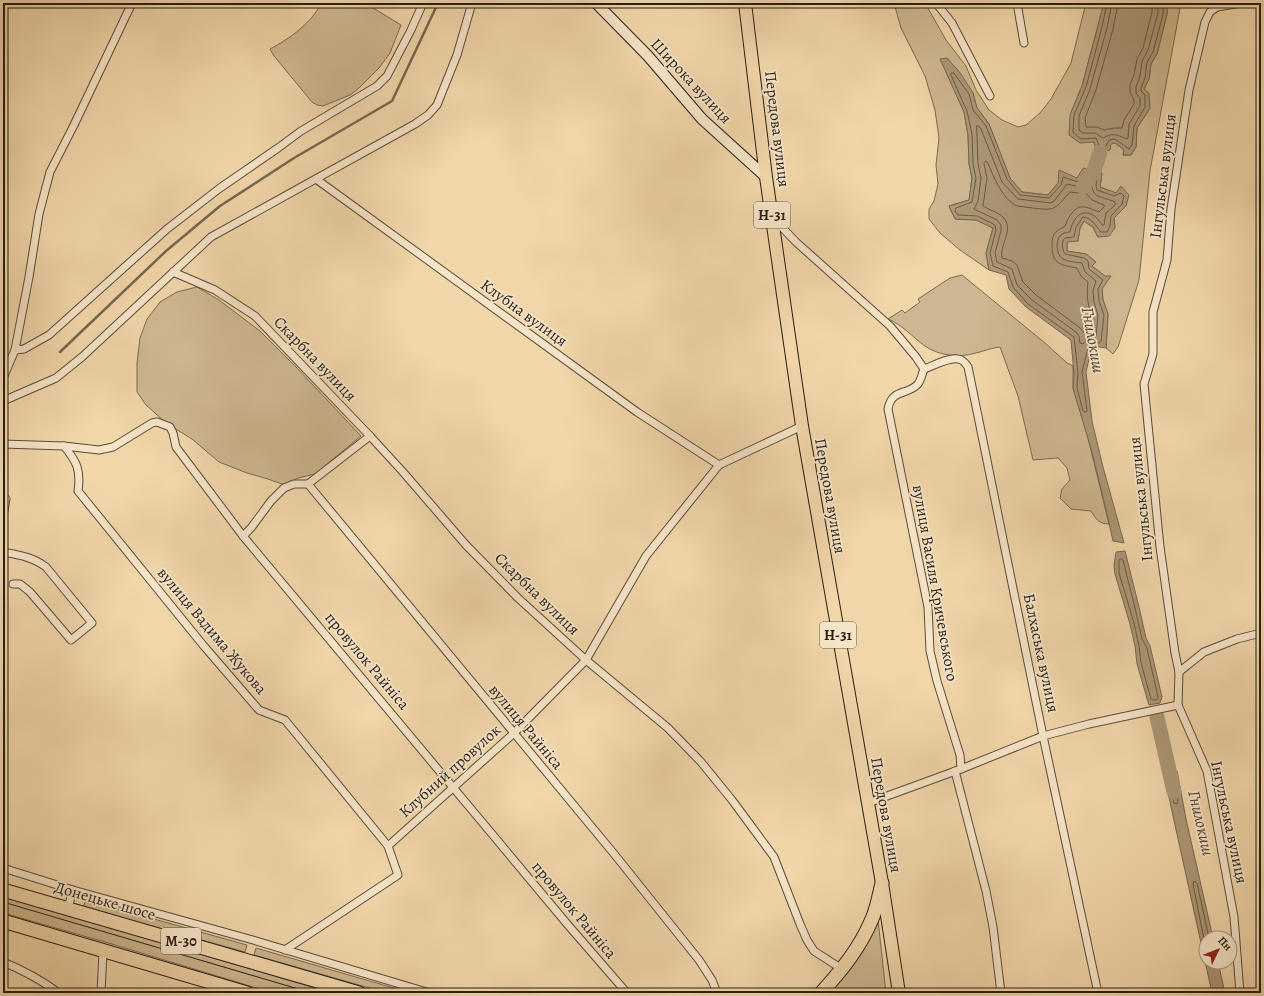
<svg xmlns="http://www.w3.org/2000/svg" width="1264" height="996" viewBox="0 0 1264 996" font-family="Alegreya,serif">
<style>
.green{fill:#ceb790;stroke:#7a6a52}
.water{fill:#ac9777;stroke:#76674f}
.lines{fill:none;stroke-linecap:round;stroke-linejoin:round}
.shore{stroke:#695a46;stroke-width:1}
.stream{stroke:#76674f;stroke-width:2.5}
.river{stroke:#ac9777;stroke-width:15}
.street-casing{stroke:#594c3a;stroke-width:9}
.secondary-casing{stroke:#261e14;stroke-width:12}
.primary-casing{stroke:#261e14;stroke-width:14}
.highway-casing{stroke:#261e14;stroke-width:15}
.street{stroke:#f6e4c8;stroke-width:7}
.secondary{stroke:#f6e4c8;stroke-width:10}
.primary{stroke:#f1d6aa;stroke-width:12}
.highway{stroke:#f1d6aa;stroke-width:13}
.tram{stroke:#261e14;stroke-width:1}
.labels{text-anchor:middle;dominant-baseline:central;stroke-width:3.5;stroke-linejoin:round;paint-order:stroke}
.shield{fill:#f6e4c8;stroke:#64594a;stroke-width:1}
.shield-label{font-size:15px;font-weight:bold;fill:#261e14}
.street-label{font-size:16px;fill:#261e14;stroke:#f6e4c8}
.water-label{font-size:17px;font-style:italic;fill:#554837;stroke:#f6e4c8}
</style>
<rect width="100%" height="100%" fill="#f1d6aa"/>
<filter id="stains"><feTurbulence type="fractalNoise" baseFrequency=".005" numOctaves="4"/><feColorMatrix values="0 0 0 0 .2 0 0 0 0 .09 0 0 0 0 .02 0 0 0 .5 -.17"/></filter>
<radialGradient id="worn" r=".72"><stop offset=".6" stop-color="#630" stop-opacity="0"/><stop offset="1" stop-color="#630" stop-opacity=".3"/></radialGradient>
<g class="green">
<path d="M321,3H365L401,25L390,53L379,68L359,88L350,95L323,106L317,105L312,102L274,56L270,49C289,39 312,23 321,3Z"/>
<path d="M894,3H925L946,40L966,66L976,90L989,110L1002,120L1018,127L1026,125L1040,113L1051,99L1071,63L1086,3H1104L1082,86L1070,115L1094,141L1115,143L1124,150L1123,155H1131L1136,147L1137,128L1150,108L1144,89L1149,79L1151,64L1157,54L1167,14V3H1181L1150,171L1139,280L1118,347L1113,354L1106,348L1108,314L1103,300L1102,289L1105,276L1091,266L1096,262L1086,254L1067,251V241H1078L1080,228L1084,221L1093,227L1098,237L1115,228L1114,218L1126,206L1116,193L1100,187L1102,173L1094,171L1077,178L1058,183L1048,195L1022,192L1010,178L989,124L977,108L973,93L941,60L964,112L968,135L969,164L972,178L969,200L949,206L955,219L976,220L993,228L986,253L989,270L960,250L940,233L929,219V209L934,201L938,184L936,165L939,138L935,110L925,76L901,28Z"/>
<path d="M962,275L1045,343L1067,363L1073,366V388L1087,434L1109,524C1099,524 1096,519 1091,511L1071,509L1060,498L1062,489L1070,480L1067,468L1058,458L1033,460L1018,396L1000,347C991,348 984,351 976,353C960,358 939,356 925,346C912,337 903,325 888,319L902,310L905,313L920,302L918,299L950,278Z"/>
<path d="M197,287L219,300L260,331L296,367L361,436L315,474L298,478L285,485L268,479L247,473L219,462L192,439L166,423L146,405L137,392V363L140,338L147,319L160,302L177,292Z"/>
<path d="M3,896L332,993H273L105,942L3,913Z"/>
<path d="M86,900L247,945L245,952L83,907Z"/>
<path d="M878,920L886,993L862,991L830,993L849,971L861,954Z"/>
<path d="M256,948L411,993H387L254,955Z"/>
</g>
<g class="water">
<path d="M1104,3H1167V14L1157,54L1151,64L1149,79L1144,89L1149,93L1150,108L1137,128L1136,147L1131,155H1123L1124,150L1115,143L1111,144L1110,150L1100,152L1096,150L1094,142L1080,143L1069,135L1070,115L1082,86Z"/>
<path d="M947,58L961,74L973,93L977,108L989,124L1010,178L1022,192L1048,195L1058,183L1059,170L1077,178L1083,168L1102,173L1100,187L1116,193L1121,186L1129,195L1126,206L1114,218L1115,228L1109,236L1098,237L1093,227L1084,221L1080,228L1078,241L1067,242V251L1086,254L1096,262L1092,266L1105,276H1111L1102,289L1103,300L1108,314L1106,348L1092,346L1086,372L1092,421L1103,467L1124,543L1113,541L1105,505L1092,452L1073,388L1074,374L1071,340L1026,307L1009,289L1006,275L989,270L986,253L993,228L976,220L955,219L949,206L969,200L972,178L969,164L968,135L964,112L940,59Z"/>
<path d="M1125,551L1139,607L1146,638L1150,646L1162,697L1160,703L1149,705L1137,664L1135,646L1130,624L1115,574L1114,565L1116,552Z"/>
<path d="M1177,771L1186,819L1213,938H1206V962H1218L1225,993H1212L1164,775Z"/>
</g>
<g class="lines">
<g class="shore">
<path d="M1107,3L1102,27L1086,87L1074,115L1073,132L1081,139L1096,138L1100,148L1106,146L1109,140L1115,139L1129,149L1132,145L1134,126L1145,107V95L1141,91V88L1145,78L1147,62L1153,52L1163,14V3"/>
<path d="M1112,3L1107,28L1090,89L1079,116V130L1083,133H1095L1103,138C1112,133 1117,134 1126,139L1128,138L1129,124L1140,106V98L1136,93V87L1140,76L1142,61L1148,50L1158,13V3"/>
<path d="M1118,3L1113,29L1096,90L1085,118L1086,127H1097L1104,130L1114,128H1122L1124,120L1134,104V100L1130,92V85L1134,75L1137,59L1143,48L1152,12V3"/>
<path d="M952,73H954L969,94L973,110L986,126L1007,179L1020,195L1049,198L1061,185L1063,177L1078,182L1086,173L1097,176L1096,186L1097,190L1114,196L1121,193L1124,196L1122,204L1111,216L1110,226L1107,232H1101C1096,226 1092,218 1083,217L1076,227L1074,237L1065,238C1061,241 1062,249 1065,254L1084,258L1088,261L1089,269L1103,280L1098,289L1099,301L1104,315L1101,341L1100,343L1092,342L1089,344L1082,372L1087,411L1086,412L1083,411L1077,388L1078,373L1074,337L1028,304L1013,287L1008,272L993,266L990,253L996,230L995,225L977,216L958,215L955,211L956,208L972,202L976,178L973,164L972,134L967,111L951,75Z"/>
<path d="M977,126H979L981,129L1002,182L1018,199L1051,203L1055,200L1067,184C1082,187 1077,188 1089,179L1092,180C1090,199 1102,196 1115,202V205L1106,213L1104,225H1102C1090,205 1074,211 1070,232C1067,232 1063,233 1061,235C1055,240 1056,255 1063,259C1068,262 1076,262 1082,263L1085,272L1096,281L1093,290L1094,302L1098,315L1096,336C1093,339 1089,336 1083,344L1080,343L1079,336L1076,332L1032,300L1017,285L1012,269L997,262L995,253L1001,231V225L997,220L974,209L978,201L981,178L978,163Z"/>
<path d="M986,161L988,163C993,176 1003,200 1017,206C1022,207 1028,207 1033,208C1056,211 1055,209 1070,192L1079,193L1084,191L1092,200L1104,205V207L1099,212C1084,206 1078,202 1068,219C1067,221 1066,225 1064,227C1061,229 1058,229 1056,232C1052,236 1052,241 1052,246C1052,265 1062,265 1077,268L1081,276L1088,282C1087,289 1087,295 1088,302C1090,314 1095,318 1090,331L1084,333L1080,328L1036,295L1023,282L1017,265L1012,261L1002,258C999,245 1015,229 1003,217C998,212 989,210 983,206L987,178L984,164Z"/>
<path d="M1121,559L1123,560L1135,608L1142,639L1147,648L1158,697L1156,700H1153L1151,699L1141,663L1139,646L1134,623L1119,573V560Z"/>
<path d="M1172,777L1174,778L1178,802L1177,804L1174,803L1169,780Z"/>
<path d="M1206,949L1193,884L1194,881L1197,883L1209,938"/>
</g>
<path class="stream" d="M60,352L166,251L220,206L294,158L392,101L438,3"/>
<g class="river">
<path d="M1083,187L1094,171L1100,152"/>
<path d="M1157,717L1174,792"/>
</g>
<defs>
<g id="street">
<path d="M936,3L952,23L990,96"/>
<path d="M1017,3L1024,43"/>
<path d="M1217,3V7L1210,12L1205,22L1189,90L1171,209L1167,260L1153,312V354L1144,384L1160,547L1175,653L1179,672L1178,705L1207,771L1234,917L1240,993"/>
<path d="M1217,7L1241,3"/>
<path d="M316,179L637,412L719,465"/>
<path d="M773,218L796,242L890,326L916,357L924,369"/>
<path d="M173,272L215,290L255,316L370,436L403,472L466,545L518,598L586,660L668,728L701,762L732,800L774,857L800,924L807,940L814,951L842,969"/>
<path d="M15,350L24,349L49,335L167,229L220,188L278,148L301,131L377,86L387,76L411,30L423,3"/>
<path d="M924,369C933,366 949,357 958,359C962,359 966,364 968,367L1043,736L1098,993"/>
<path d="M924,369C922,374 921,380 918,384C907,396 892,388 888,409L928,607L930,651L937,681L960,755L961,769"/>
<path d="M3,378L15,350L29,277L39,214L50,172L74,125L132,3"/>
<path d="M3,401L56,378L82,357L211,237L415,124L428,115L437,105L457,55L472,3"/>
<path d="M3,444L64,446C77,462 81,470 78,491L203,645L259,710L285,720L388,846L398,875L285,950"/>
<path d="M64,446L99,450L113,447L152,423L157,422L170,427L173,433L176,447L243,536L568,925L627,993"/>
<path d="M308,484L615,855L699,960L712,980L717,993"/>
<path d="M3,516L6,499"/>
<path d="M243,536L251,528L271,501L284,488L294,484H308L370,436"/>
<path d="M3,552C19,555 33,557 46,567L92,623L71,640L30,592L20,584H13"/>
<path d="M1179,672L1204,652L1237,639L1261,633"/>
<path d="M955,771L986,891L993,927L1001,993"/>
<path d="M868,803L961,769L1043,736L1089,724L1178,705"/>
<path d="M388,846L513,734L586,660L646,556L719,465L802,426"/>
<path d="M3,868L73,890L253,940L430,993"/>
<path d="M68,908L73,890"/>
<path d="M3,962C23,970 41,980 59,993"/>
<path d="M101,993L103,952"/>
</g>
<path id="secondary" d="M596,3L648,56L702,119L766,177"/>
<path id="primary" d="M745,3L766,177L802,426L882,883L899,993"/>
<g id="highway">
<path d="M3,890L359,993"/>
<path d="M3,921L247,993"/>
<path d="M821,993C841,971 860,948 872,919C877,908 879,895 882,883"/>
</g>
</defs>
<use href="#street" class="street-casing"/>
<use href="#secondary" class="secondary-casing"/>
<use href="#primary" class="primary-casing"/>
<use href="#highway" class="highway-casing"/>
<use href="#street" class="street"/>
<use href="#secondary" class="secondary"/>
<use href="#primary" class="primary"/>
<use href="#highway" class="highway"/>
<path class="tram" d="M3,902L312,993"/>
</g>
<g class="labels">
<g class="shield">
<rect x="754" y="202" width="36" height="26" rx="3"/>
<rect x="820" y="622" width="36" height="26" rx="3"/>
<rect x="161" y="928" width="40" height="26" rx="3"/>
</g>
<g class="shield-label">
<text x="772" y="215">Н-31</text>
<text x="838" y="635">Н-31</text>
<text x="181" y="941">М-30</text>
</g>
<g class="street-label">
<text transform="translate(691 81) rotate(47)">Широка вулиця</text>
<text transform="translate(777 129) rotate(83)">Передова вулиця</text>
<text transform="translate(1163 176) rotate(-83)">Інгульська вулиця</text>
<text transform="translate(524 313) rotate(36)">Клубна вулиця</text>
<text transform="translate(315 359) rotate(46)">Скарбна вулиця</text>
<text transform="translate(830 496) rotate(80)">Передова вулиця</text>
<text transform="translate(1141 499) rotate(-96)">Інгульська вулиця</text>
<text transform="translate(935 583) rotate(80)">вулиця Василя Кричевського</text>
<text transform="translate(537 594) rotate(44)">Скарбна вулиця</text>
<text transform="translate(212 631) rotate(50)">вулиця Вадима Жукова</text>
<text transform="translate(1041 653) rotate(78)">Балхаська вулиця</text>
<text transform="translate(367 661) rotate(50)">провулок Райніса</text>
<text transform="translate(526 727) rotate(50)">вулиця Райніса</text>
<text transform="translate(450 771) rotate(-42)">Клубний провулок</text>
<text transform="translate(886 815) rotate(80)">Передова вулиця</text>
<text transform="translate(1229 822) rotate(78)">Інгульська вулиця</text>
<text transform="translate(105 901) rotate(16)">Донецьке шосе</text>
<text transform="translate(574 910) rotate(50)">провулок Райніса</text>
</g>
<g class="water-label">
<text transform="translate(1093 340) rotate(80)">Гнилокиш</text>
<text transform="translate(1201 823) rotate(77)">Гнилокиш</text>
</g>
</g>
<rect width="1264" height="996" fill="none" stroke="#f1d6aa" stroke-width="16"/>
<rect x="4" y="4" width="1256" height="988" fill="none" stroke="#261e14" stroke-width="2"/>
<rect x="8" y="8" width="1248" height="980" fill="none" stroke="#261e14"/>
<g transform="translate(1218 950) rotate(47)"><circle r="19" fill="#f6e4c8" stroke="#a39580"/>
<path d="M0-3L7 15L0 10L-7 15Z" fill="#8f2418"/>
<text y="-6" font-size="11" font-weight="bold" text-anchor="middle" fill="#261e14">Пн</text>
</g>
<rect width="100%" height="100%" filter="url(#stains)"/>
<rect width="100%" height="100%" fill="url(#worn)"/>
</svg>
